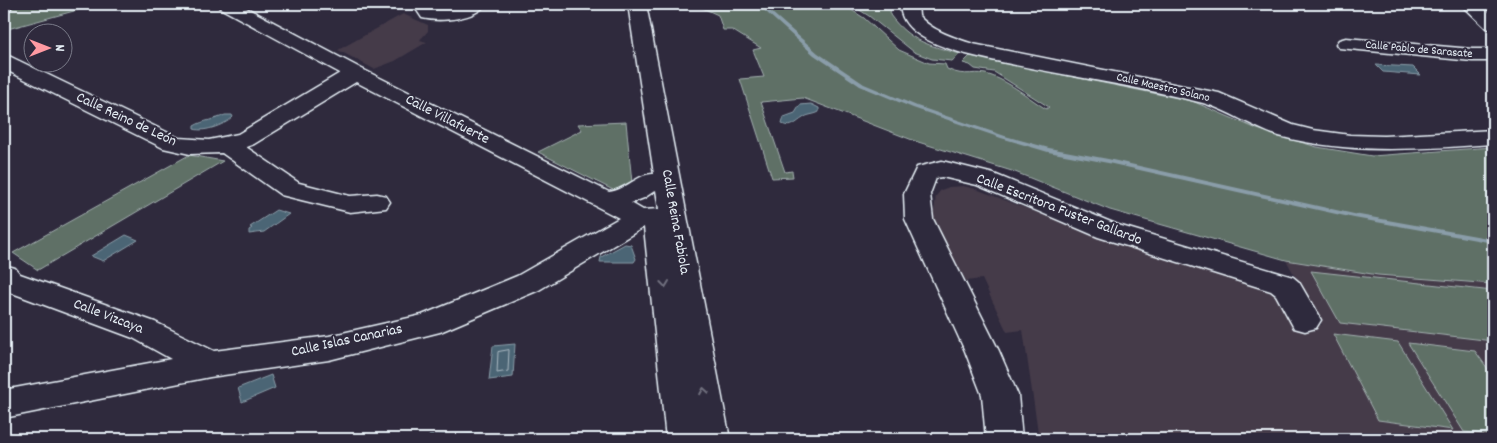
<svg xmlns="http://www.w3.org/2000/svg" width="1497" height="443" viewBox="0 0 1497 443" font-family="Dekko,sans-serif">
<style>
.built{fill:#443a49}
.green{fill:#5e6f66;stroke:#a3b0af}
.water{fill:#4c6574;stroke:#8a9da9}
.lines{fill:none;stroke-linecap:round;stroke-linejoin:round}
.shore{stroke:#aab9c3;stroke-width:1}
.stream{fill:#8a9da9;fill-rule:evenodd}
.minor-casing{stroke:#e8f1f8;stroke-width:3}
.minor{fill:#2f2a3d;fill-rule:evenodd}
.oneway{stroke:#70707e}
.labels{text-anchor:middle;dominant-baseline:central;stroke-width:4;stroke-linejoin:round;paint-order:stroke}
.far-street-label{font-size:12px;fill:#e8f1f8;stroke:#2f2a3d}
.street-label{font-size:15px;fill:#e8f1f8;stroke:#2f2a3d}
</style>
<rect width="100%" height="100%" fill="#2f2a3d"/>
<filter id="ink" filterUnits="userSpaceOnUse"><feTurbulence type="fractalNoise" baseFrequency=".02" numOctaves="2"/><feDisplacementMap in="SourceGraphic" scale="10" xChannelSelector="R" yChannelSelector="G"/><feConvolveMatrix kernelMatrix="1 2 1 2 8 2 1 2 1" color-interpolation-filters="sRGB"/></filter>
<g filter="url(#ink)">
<g class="built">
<path d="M403,14L428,25V31L420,40L427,42L395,61L374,69L338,50Z"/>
<path d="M963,186L976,189L1080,229L1276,294L1291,321L1322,325L1286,260L1378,275L1493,284V439H1039L1023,330L1007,332L982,279L966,281L933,219L936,196L941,190L949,187Z"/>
</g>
<g class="green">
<path d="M17,4H94L96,5L4,30V12Z"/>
<path d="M694,4H842L864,18L899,50L929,63L945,64L947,69C967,79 975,69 992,76C1011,83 1029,98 1046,109L1049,107L994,72L975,69L970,65L963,63L970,56L1192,101L1257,129L1317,147L1372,156L1493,147V284L1378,275L1286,260L1110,210L1015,172L915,141L803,98L761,102L785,172L792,171L793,177L772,178L740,79L764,77L753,50L761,48L732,30H723L718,15Z"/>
<path d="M850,4H891L890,15C910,42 929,45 960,54L952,61L932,59L914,52L869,16Z"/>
<path d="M626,122L632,183L621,189L613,190L538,152L582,130L578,124Z"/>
<path d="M189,155L223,161L38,270L13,253Z"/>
<path d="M1311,271L1493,291V341L1340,323Z"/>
<path d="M1333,334L1398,342L1453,430L1378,420Z"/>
<path d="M1408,343L1475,351L1493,376V435L1464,432Z"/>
</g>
<g class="water">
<path d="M1376,65L1413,67L1421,75L1383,72Z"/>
<path d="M811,104L819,108V112C814,115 808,114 803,118C796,122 792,129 782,124L784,117L795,113L800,105Z"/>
<path d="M225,115H232L233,117C228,123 205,133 194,129V126C204,120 215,120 225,115Z"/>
<path d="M276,210L289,214L264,232L249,234V230L252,228L250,227Z"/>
<path d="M126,235L138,240L103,261L91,256Z"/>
<path d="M625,244L631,245L636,259L634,262H600L601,257Z"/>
<path d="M515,344L513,377L489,380L493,346Z"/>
<path d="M271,375L275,388L242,402L238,388Z"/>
<path d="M481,433L480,439H428L429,436Z"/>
</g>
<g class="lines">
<path class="shore" d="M509,350L508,371L497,373L498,352Z"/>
<path class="stream" d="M757,4H762L818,53L864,84L917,106L1005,136L1049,148L1108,159L1354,214L1493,239V243L1354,218L1108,163L1048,152L1001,138L913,108L860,86L814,55Z"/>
<defs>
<g id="minor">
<path d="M4,4H14L10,9L4,10Z"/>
<path d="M217,4H239L362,69L609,192C626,190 639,173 654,174L628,4H646L730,439H666L644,227L539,290L440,332L329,360L210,377L4,418V390L171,359L133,338L4,290V265L15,268L20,274L155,322L214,351L329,336L422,315L517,276L619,218L356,82L254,144L246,147L299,183L350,196L377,194L386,196L390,202L386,208L350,212L281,195L222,153L190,154L163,148L4,69V55L11,57L179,138L209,140L238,134L340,73L220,8ZM656,190L659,209L643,210L631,203L644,198Z"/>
<path d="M420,4H440L436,9C447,10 454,5 465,4C471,3 479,4 486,4C475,20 439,22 422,18L416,9Z"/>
<path d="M900,4H918L919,16C932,31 955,38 973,44L1219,93L1293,125L1313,130L1350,135L1384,136L1493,130V144C1421,149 1350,155 1279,136C1253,128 1229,110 1203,103C1124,82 1041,73 962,53C938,45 900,34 900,4Z"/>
<path d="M1461,4H1480L1493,15V30L1486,28Z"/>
<path d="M1346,38L1472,49H1493V61H1472L1339,48L1336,44L1339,40Z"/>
<path d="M942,161L994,174L1118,225L1293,277L1299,282L1321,320L1316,328L1305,331L1294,328L1276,295L1271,291L1098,237L977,185L942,177L936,178L930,194L933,219L999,351L1018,395L1022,439H986L982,395L965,351L905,219L904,194L917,167Z"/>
</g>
</defs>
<use href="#minor" class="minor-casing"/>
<use href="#minor" class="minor"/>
</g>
<defs><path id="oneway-chevron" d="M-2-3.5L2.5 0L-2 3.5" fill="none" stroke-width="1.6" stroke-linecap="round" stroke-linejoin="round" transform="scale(1.25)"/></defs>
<g class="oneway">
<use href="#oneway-chevron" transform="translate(665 284) rotate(83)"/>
<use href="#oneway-chevron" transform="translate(704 391) rotate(-100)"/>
</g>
</g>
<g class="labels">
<g class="far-street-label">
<text transform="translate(1419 50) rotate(5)">Calle Pablo de Sarasate</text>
<text transform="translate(1163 88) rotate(13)">Calle Maestro Solano</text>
</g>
<g class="street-label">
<text transform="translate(126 120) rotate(25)">Calle Reino de León</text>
<text transform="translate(447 120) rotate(27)">Calle Villafuerte</text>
<text transform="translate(1059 210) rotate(21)">Calle Escritora Fuster Gallardo</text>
<text transform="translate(675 222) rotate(80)">Calle Reina Fabiola</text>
<text transform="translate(108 317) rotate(21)">Calle Vizcaya</text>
<text transform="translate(347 341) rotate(-12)">Calle Islas Canarias</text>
</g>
</g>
<rect width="1497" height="443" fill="none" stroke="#2f2a3d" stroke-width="20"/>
<rect x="10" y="10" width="1477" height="423" fill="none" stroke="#e8f1f8" stroke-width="2" filter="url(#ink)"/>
<g transform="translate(48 48) rotate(90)"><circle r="24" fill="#2f2a3d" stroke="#797a88"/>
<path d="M0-4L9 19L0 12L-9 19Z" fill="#ff9aa2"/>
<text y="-8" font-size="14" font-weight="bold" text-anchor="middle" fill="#e8f1f8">N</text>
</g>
</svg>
